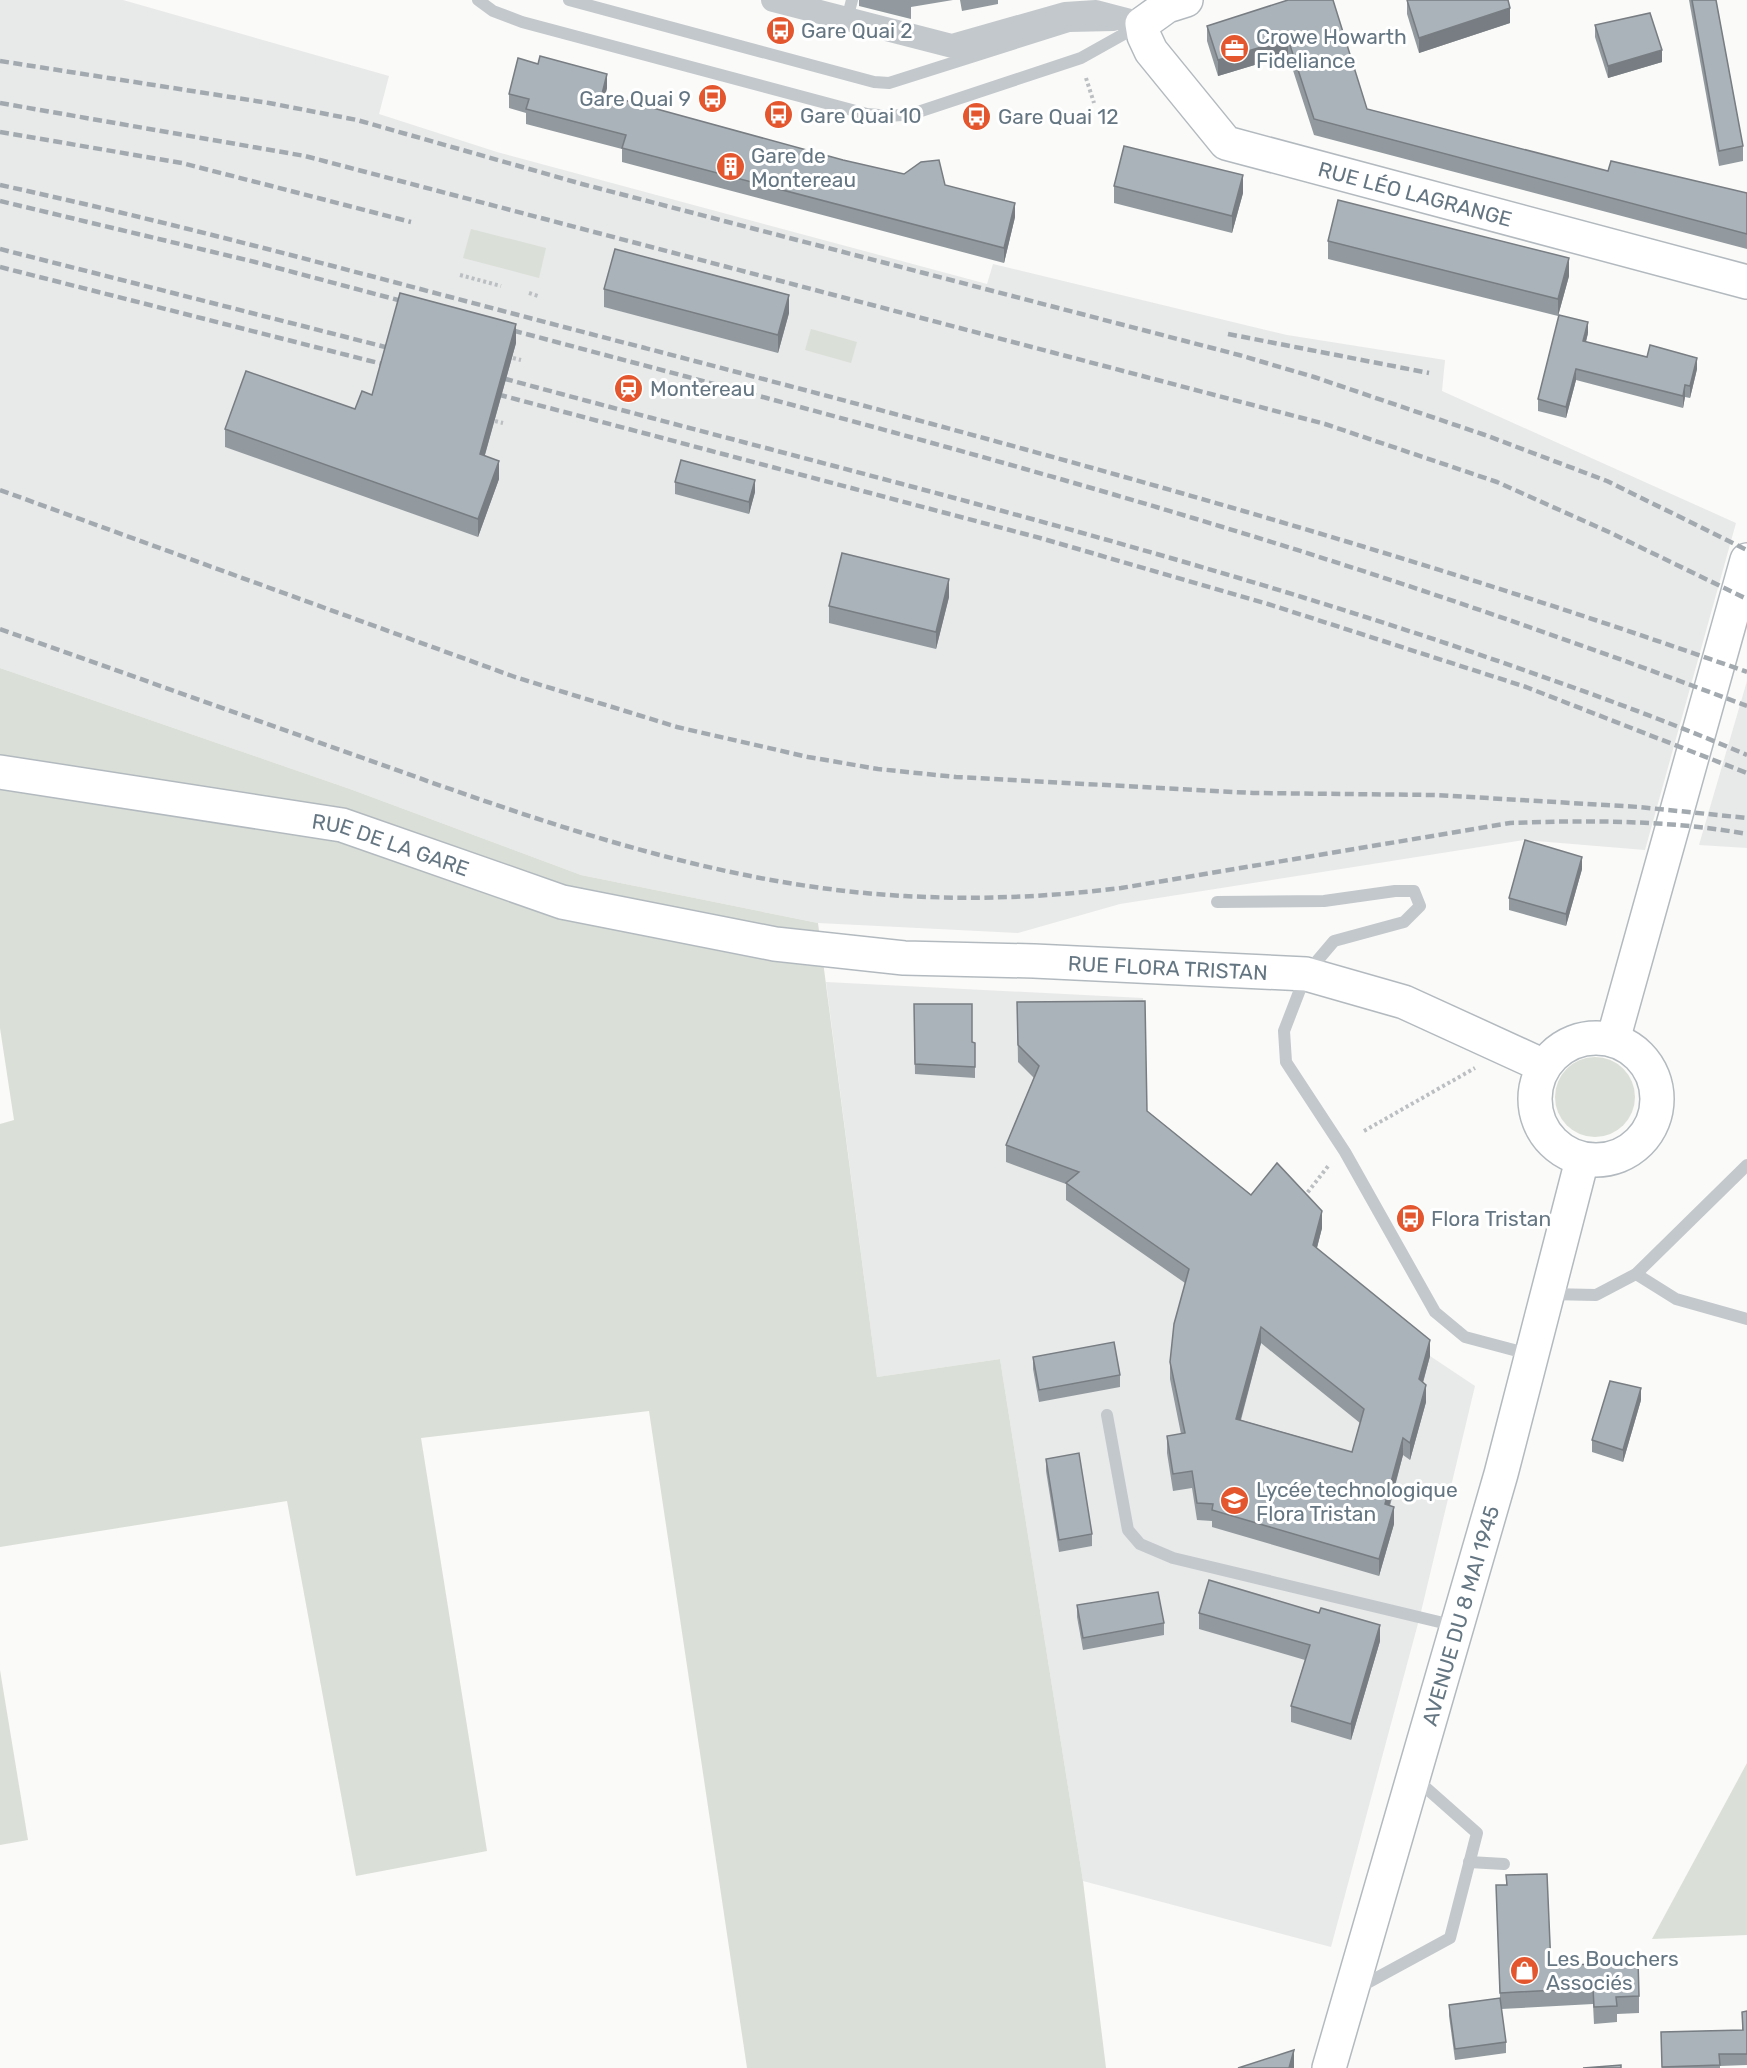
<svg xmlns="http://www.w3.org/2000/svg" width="1747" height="2068" viewBox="0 0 1747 2068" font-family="Rubik,sans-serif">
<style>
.built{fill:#e8e9e9}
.green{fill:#dadfd7}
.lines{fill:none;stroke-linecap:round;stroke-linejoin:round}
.secondary-casing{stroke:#b3babf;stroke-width:36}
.path{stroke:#bbbfc2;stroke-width:4;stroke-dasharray:3 3;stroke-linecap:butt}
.lane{stroke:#c3c8cc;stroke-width:12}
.street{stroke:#c3c8cc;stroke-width:24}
.secondary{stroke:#fff;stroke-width:33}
.rail{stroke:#a2aab0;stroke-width:4.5;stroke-dasharray:9 4.5;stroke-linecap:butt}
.wall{fill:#929a9f;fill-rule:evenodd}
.shaded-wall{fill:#777d82}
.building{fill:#aab3b9;stroke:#777d82;stroke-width:1.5;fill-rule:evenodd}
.labels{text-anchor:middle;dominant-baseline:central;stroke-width:6;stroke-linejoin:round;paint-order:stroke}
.poi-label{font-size:21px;fill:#657683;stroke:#fff;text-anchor:start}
.street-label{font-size:21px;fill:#657683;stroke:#fff}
</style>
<rect width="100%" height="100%" fill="#fafaf8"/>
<g class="built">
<path d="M0,0H123L389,76L379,114L497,152L987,284L993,264L1287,335L1445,360L1442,391L1736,523L1645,850L1524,840L1120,904L1018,933L818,923L581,875L350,789L0,668Z"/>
<path d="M1747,681V848L1699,845Z"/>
<path d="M826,982L1143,998L1147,1128L1251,1211L1322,1228L1313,1262L1430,1356L1475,1386L1420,1616L1331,1947L1083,1881L1000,1359L877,1377Z"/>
</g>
<g class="green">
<path d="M471,229L546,248L539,278L463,258Z"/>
<path d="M811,329L857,342L851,363L805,350Z"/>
<path d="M0,668L350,789L581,875L818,923L877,1377L1000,1359L1083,1881L1106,2068H747L649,1411L421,1438L487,1851L356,1876L287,1501L0,1547V1124L14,1120L0,1028Z"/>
<circle cx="1595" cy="1097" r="40"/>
<path d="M0,1670L28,1840L0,1845Z"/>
<path d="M1747,1763V1935L1652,1939Z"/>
</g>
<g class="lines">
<defs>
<g id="secondary">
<path id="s1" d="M1186,0L1167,6L1142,24L1144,36L1151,51L1226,143L1747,282"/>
<path id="s2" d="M0,772L342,825L562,902L775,944L904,958L1034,961L1306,974L1404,1002L1544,1066"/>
<circle cx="1596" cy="1099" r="61"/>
<path d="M1613,1040L1747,560"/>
<path id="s3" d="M1329,2068L1501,1474L1582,1160"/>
</g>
</defs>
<use href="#secondary" class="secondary-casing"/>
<g class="path">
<path d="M1086,78L1094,103"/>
<path d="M460,275L501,286"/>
<path d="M529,293L538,296"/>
<path d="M513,358L521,360"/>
<path d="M495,421L503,423"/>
<path d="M1364,1131L1475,1068"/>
<path d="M1304,1197L1329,1165"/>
</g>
<g class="lane">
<path d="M478,0L493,11L522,22L867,114L890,116L912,114L1081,58L1140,25"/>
<path d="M569,0L874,82L889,83L1069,26L1114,25"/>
<path d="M847,19L852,0"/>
<path d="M1217,902L1324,901L1395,891H1414L1420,906L1404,922L1334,941L1306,974L1284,1031L1286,1062L1345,1152L1435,1312L1465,1337L1529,1354"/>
<path d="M1636,1274L1676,1299L1747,1319"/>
<path d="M1548,1294L1596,1295L1636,1274L1747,1165"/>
<path d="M1107,1415L1128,1530L1140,1544L1173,1558L1456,1626"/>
<path d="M1469,1862L1504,1864"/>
<path d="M1358,1988L1450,1938L1477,1833L1416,1779"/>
</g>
<path class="street" d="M773,0L952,46L1065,14L1096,12L1142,24"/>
<use href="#secondary" class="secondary"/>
<g class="rail">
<path d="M0,61L269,103L357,120L582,184L1239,355L1314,377L1485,435L1607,481L1747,550"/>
<path d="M0,103L305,156L1325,424L1497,482L1611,533L1747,599"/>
<path d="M0,132L182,163L411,222"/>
<path d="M0,185C217,232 430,293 645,348C1016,445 1386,544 1747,672"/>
<path d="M0,201L255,262L413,304"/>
<path d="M0,249L401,351"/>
<path d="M0,267L398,368"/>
<path d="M500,327C747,393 995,457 1239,532C1410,584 1579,643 1747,706"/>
<path d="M1228,334L1429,373"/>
<path d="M491,375C818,464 1148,542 1469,651C1562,683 1656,716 1747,755"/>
<path d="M485,391L1040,538L1268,604L1526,687L1747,773"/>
<path d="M0,490L515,677L677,727L808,757L878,769L956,777L1253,793L1436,795L1639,807L1747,818"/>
<path d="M0,629C121,672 242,715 363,758C539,821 718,886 905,896C978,900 1049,897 1121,888L1510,823C1588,820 1669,820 1747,834"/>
</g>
</g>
<g class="wall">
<path d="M859,0H953L911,7V19L859,6Z"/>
<path d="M960,0H998V4L962,11Z"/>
<path d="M1288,0L1367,109L1608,171L1747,193V249L1314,135L1288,55L1218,76L1207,41V26Z"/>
<path d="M1407,0L1510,23L1419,53L1407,14Z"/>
<path d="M1689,0H1716L1743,146V161L1719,166Z"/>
<path d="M1595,25L1662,62L1608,78L1595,37Z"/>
<path d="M538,64L607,88L605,95L843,160L945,185L1015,217L1004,263L622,162V149L526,124V113L509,108V94Z"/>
<path d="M1114,186L1243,193L1232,233L1114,203Z"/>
<path d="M1328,241L1569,276L1558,316L1328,259Z"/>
<path d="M604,289L789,313L778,353L604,307Z"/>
<path d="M1588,333L1586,342L1697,369L1690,398L1685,397L1683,408L1576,380L1566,418L1538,411V399Z"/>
<path d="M516,343L485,455L499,479L478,537L225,447V429L355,409L372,395Z"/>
<path d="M675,482L755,492L749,514L675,494Z"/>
<path d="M949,597L936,649L829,623V606Z"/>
<path d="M1582,869L1566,926L1509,910V898Z"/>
<path d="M1017,1002L1147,1111L1251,1195L1322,1228L1317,1248L1430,1356L1423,1383L1426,1402L1410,1460L1403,1455L1390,1506L1394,1524L1379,1576L1212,1527V1521L1197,1520L1192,1488L1173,1491L1167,1453V1436L1181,1434L1170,1379V1362L1185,1283L1066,1200V1184L1006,1162V1145L1034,1078L1018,1062ZM1261,1343L1360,1423L1352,1452L1241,1420Z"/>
<path d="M914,1004L972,1042L975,1043V1078L915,1074Z"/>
<path d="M1033,1357L1120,1375V1387L1039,1402L1033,1369Z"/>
<path d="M1641,1400L1623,1462L1592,1452V1440Z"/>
<path d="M1046,1459L1092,1534V1546L1059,1552L1046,1471Z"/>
<path d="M1077,1605L1164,1623V1635L1083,1650L1077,1617Z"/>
<path d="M1199,1613L1380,1641L1351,1740L1291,1722V1706L1305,1660L1199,1629Z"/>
<path d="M1506,1875L1551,1967L1639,1996V2013L1617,2014V2022L1594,2024L1593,2004L1501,2009L1506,2042V2053L1455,2060L1449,2016V2005L1500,1998L1496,1885H1506Z"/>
<path d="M1747,2011V2065L1720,2066V2068H1662L1661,2032L1742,2030V2012Z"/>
</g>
<g class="shaded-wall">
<path d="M1510,8V23L1419,53V38Z"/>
<path d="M1288,39V55L1218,76V60Z"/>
<path d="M1662,50V62L1608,78V66Z"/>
<path d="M607,74V88L602,108V94Z"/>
<path d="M1243,175V193L1232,233V216Z"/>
<path d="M1015,203V217L1004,263V248Z"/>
<path d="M1569,258V276L1558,316V299Z"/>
<path d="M789,295V313L778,353V335Z"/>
<path d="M1588,322V333L1583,352V341Z"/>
<path d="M516,324V343L480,472V454Z"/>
<path d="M1697,358V369L1690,398V386Z"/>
<path d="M1576,369V380L1566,418V407Z"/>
<path d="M1685,385V397L1683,408V396Z"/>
<path d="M499,461V479L478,537V519Z"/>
<path d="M755,480V492L749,514V502Z"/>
<path d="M949,579V597L936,649V632Z"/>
<path d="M1582,857V869L1566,926V914Z"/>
<path d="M1322,1211V1228L1313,1262V1245Z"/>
<path d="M1261,1327V1343L1236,1436V1419Z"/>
<path d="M1430,1340V1356L1419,1396V1379Z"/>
<path d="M1426,1385V1402L1410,1460V1443Z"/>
<path d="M1641,1388V1400L1623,1462V1450Z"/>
<path d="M1403,1438V1455L1385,1521V1504Z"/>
<path d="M1394,1507V1524L1379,1576V1559Z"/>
<path d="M1380,1625V1641L1351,1740V1724Z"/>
<path d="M1294,2050V2068H1289Z"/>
</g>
<g class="building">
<path d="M1288,0H1333L1367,109L1608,171L1611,161L1747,193V234L1314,119L1288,39L1218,60L1207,26Z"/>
<path d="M1407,0H1508L1510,8L1419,38Z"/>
<path d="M1692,0H1716L1743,146L1719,151Z"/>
<path d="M1650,13L1662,50L1608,66L1595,25Z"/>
<path d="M540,56L607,74L602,94L843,160L904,174L921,162L939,160L945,185L1015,203L1004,248L622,148L626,135L526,109L529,99L509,94L518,58L538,64Z"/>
<path d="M1124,146L1243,175L1232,216L1114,186Z"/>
<path d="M1338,200L1569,258L1558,299L1328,241Z"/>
<path d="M615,249L789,295L778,335L604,289Z"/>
<path d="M400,293L516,324L480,454L499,461L478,519L225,429L246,371L355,409L362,391L372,395Z"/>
<path d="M1559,315L1588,322L1583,341L1647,357L1650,345L1697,358L1690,386L1685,385L1683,396L1576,369L1566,407L1538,399Z"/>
<path d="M681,460L755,480L749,502L675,482Z"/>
<path d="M842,553L949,579L936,632L829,606Z"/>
<path d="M1525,840L1582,857L1566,914L1509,898Z"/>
<path d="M1145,1001L1147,1111L1251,1195L1277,1163L1322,1211L1313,1245L1430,1340L1419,1379L1426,1385L1410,1443L1403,1438L1385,1504L1394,1507L1379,1559L1212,1510L1213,1504L1197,1503L1192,1471L1173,1474L1167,1436L1185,1433L1170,1362L1174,1324L1189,1269L1066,1183L1079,1172L1006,1145L1039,1066L1018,1045L1017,1002ZM1261,1327L1364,1409L1352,1452L1236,1419Z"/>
<path d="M914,1004H972V1042L975,1043V1067L915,1064Z"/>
<path d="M1114,1342L1120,1375L1039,1390L1033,1357Z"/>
<path d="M1610,1381L1641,1388L1623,1450L1592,1440Z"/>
<path d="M1079,1453L1092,1534L1059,1540L1046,1459Z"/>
<path d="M1209,1580L1319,1613L1321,1608L1380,1625L1351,1724L1291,1706L1310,1645L1199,1613Z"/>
<path d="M1158,1592L1164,1623L1083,1638L1077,1605Z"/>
<path d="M1547,1874L1551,1967L1638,1960L1639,1996L1616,1997L1617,2006L1594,2007L1593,1988L1500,1993L1496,1885H1507L1506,1875Z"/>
<path d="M1500,1998L1506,2042L1455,2049L1449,2005Z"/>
<path d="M1747,2011V2054H1719L1720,2065L1662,2067L1661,2032L1743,2030L1742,2012Z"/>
<path d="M1294,2050L1289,2068H1238Z"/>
<path d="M1621,2065V2068H1583Z"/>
</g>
<defs>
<symbol id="bus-disc" viewBox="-11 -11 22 22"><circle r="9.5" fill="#e4572e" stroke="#fff"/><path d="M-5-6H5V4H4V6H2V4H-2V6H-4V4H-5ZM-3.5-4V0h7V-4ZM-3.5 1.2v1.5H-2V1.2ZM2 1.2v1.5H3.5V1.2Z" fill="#fff"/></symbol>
<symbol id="office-disc" viewBox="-11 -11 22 22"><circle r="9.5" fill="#e4572e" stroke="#fff"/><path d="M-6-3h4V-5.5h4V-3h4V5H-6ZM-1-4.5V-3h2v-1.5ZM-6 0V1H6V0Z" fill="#fff"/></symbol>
<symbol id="building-disc" viewBox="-11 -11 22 22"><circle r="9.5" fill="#e4572e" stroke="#fff"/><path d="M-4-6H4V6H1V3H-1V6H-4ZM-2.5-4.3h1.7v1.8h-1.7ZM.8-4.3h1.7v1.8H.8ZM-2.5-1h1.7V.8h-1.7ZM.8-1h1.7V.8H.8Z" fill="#fff"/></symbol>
<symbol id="station-disc" viewBox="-11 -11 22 22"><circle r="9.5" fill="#e4572e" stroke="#fff"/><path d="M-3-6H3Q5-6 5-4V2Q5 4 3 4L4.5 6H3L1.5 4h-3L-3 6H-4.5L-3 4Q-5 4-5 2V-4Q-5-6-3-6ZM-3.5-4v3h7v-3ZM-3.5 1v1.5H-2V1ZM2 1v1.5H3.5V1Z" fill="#fff"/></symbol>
<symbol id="school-disc" viewBox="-11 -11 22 22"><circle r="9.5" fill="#e4572e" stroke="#fff"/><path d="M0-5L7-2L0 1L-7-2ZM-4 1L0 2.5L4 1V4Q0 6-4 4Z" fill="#fff"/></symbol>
<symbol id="shop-disc" viewBox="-11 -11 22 22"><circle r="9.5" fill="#e4572e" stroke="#fff"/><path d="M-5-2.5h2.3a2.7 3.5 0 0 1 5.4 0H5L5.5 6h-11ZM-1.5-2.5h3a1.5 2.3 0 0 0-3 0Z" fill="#fff"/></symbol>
</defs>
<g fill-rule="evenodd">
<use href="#bus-disc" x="764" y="14" width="33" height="33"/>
<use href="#office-disc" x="1218" y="32" width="33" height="33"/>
<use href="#bus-disc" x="696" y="82" width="33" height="33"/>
<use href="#bus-disc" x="762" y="98" width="33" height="33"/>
<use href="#bus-disc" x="960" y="100" width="33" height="33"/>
<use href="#building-disc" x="714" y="150" width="33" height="33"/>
<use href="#station-disc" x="612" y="372" width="33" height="33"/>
<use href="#bus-disc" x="1394" y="1202" width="33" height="33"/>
<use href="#school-disc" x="1218" y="1484" width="33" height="33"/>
<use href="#shop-disc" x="1508" y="1954" width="33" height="33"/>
</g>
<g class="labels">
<g class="poi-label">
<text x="801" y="30">Gare Quai 2</text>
<text x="1256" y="36">Crowe Howarth<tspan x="1256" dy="24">Fideliance</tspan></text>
<text x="691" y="98" text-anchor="end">Gare Quai 9</text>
<text x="800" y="115">Gare Quai 10</text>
<text x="998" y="116">Gare Quai 12</text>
<text x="751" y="155">Gare de<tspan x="751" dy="24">Montereau</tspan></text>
<text x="650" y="388">Montereau</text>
<text x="1431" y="1218">Flora Tristan</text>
<text x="1256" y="1489">Lycée technologique<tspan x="1256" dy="24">Flora Tristan</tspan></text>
<text x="1546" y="1958">Les Bouchers<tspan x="1546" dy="24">Associés</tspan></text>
</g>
<g class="street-label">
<text stroke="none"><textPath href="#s1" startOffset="394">RUE LÉO LAGRANGE</textPath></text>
<text stroke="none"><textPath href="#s2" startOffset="398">RUE DE LA GARE</textPath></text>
<text stroke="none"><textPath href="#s2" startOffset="1190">RUE FLORA TRISTAN</textPath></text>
<text stroke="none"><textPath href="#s3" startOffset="471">AVENUE DU 8 MAI 1945</textPath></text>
</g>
</g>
</svg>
